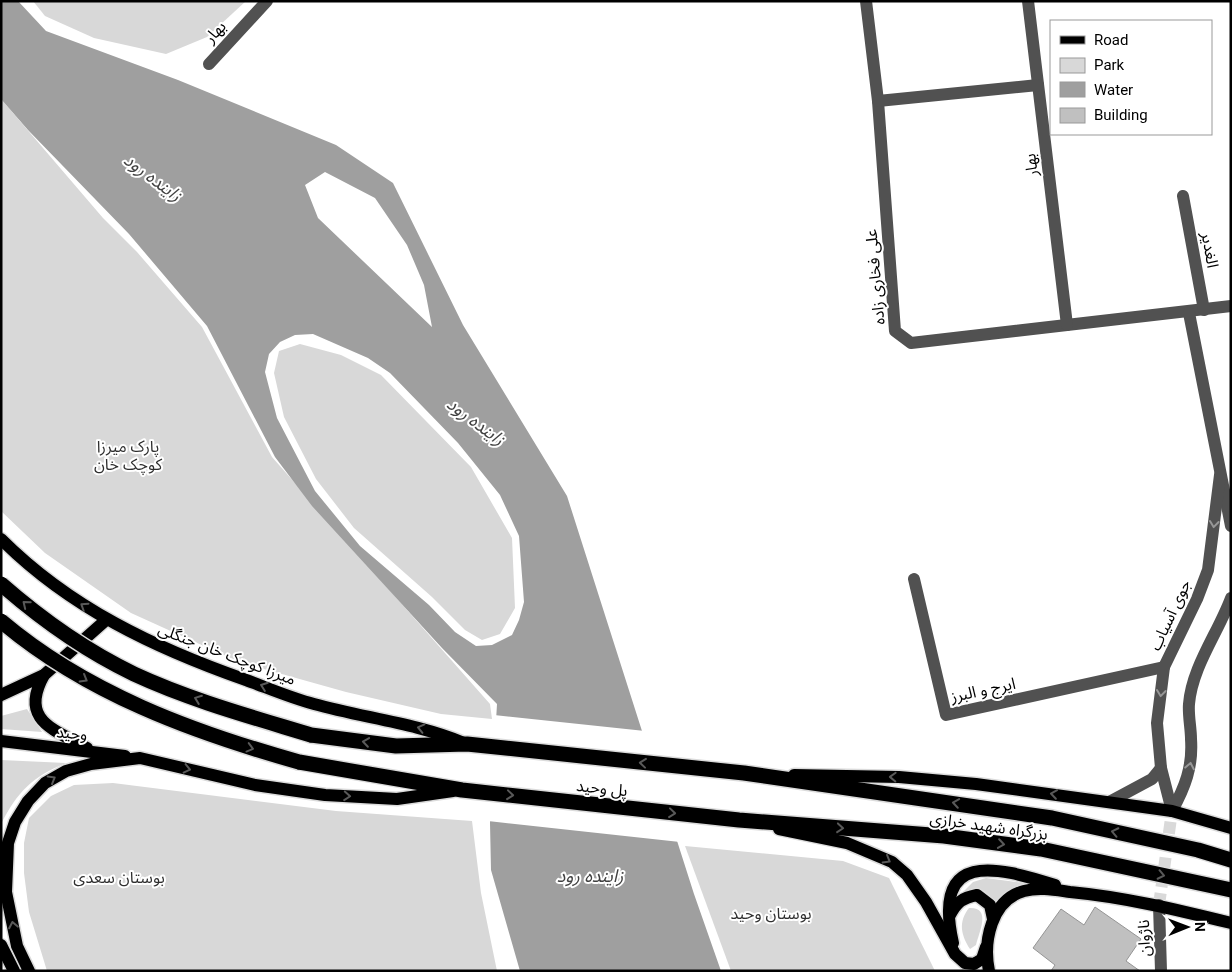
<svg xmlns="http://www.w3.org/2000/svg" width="1232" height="972" viewBox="0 0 1232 972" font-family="Roboto,'Noto Sans Arabic',sans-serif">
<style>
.green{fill:#d8d8d8}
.water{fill:#9f9f9f;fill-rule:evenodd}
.pier{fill:#fff}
.building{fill:#c0c0c0;stroke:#959595}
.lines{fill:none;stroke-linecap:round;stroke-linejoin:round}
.major-tunnel{stroke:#d9d9d9;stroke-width:12;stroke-dasharray:12 6;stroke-linecap:butt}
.major-casing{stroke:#dbdbdb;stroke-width:15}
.highway-casing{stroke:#dbdbdb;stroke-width:18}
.minor{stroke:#515151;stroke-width:12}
.major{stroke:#000;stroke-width:12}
.highway{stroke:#000;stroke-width:15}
.highway-bridge-casing{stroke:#dbdbdb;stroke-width:18;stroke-linecap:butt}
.highway-bridge{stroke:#000;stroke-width:15}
.oneway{stroke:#979797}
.oneway2{stroke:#595959}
.labels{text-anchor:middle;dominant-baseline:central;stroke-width:4;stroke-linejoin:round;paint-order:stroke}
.street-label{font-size:16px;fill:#000;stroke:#fff}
.park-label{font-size:16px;fill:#2f2f2f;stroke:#fff}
.water-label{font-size:18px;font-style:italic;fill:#404040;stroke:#fff}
</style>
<rect width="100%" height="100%" fill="#fff"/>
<g class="green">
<path d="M33,1H246L207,37L166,54L94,38L45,16Z"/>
<path d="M1,99L103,218L137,252L202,327L272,457L490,704L492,719L441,714L346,692L239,662L131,613L45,553L1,511Z"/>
<path d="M300,344L341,355L381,375L471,467L512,538L515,608L500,634L482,640L465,630L432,597L354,528L316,479L284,417L274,373L279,351Z"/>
<path d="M27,709L42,732L1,729V716Z"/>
<path d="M1,760L66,763C32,777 18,791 1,824Z"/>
<path d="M113,783L336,811L472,821L481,893L497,971H47L29,912L24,873V843L29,818L51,796L74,785Z"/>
<path d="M685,846L843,861L889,878L935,971H731Z"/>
<path d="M986,878L1024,883L994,902L984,891L962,893L973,882Z"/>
<path d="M969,908C992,907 979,932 976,945L970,949C961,935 958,922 969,908Z"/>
</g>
<path class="water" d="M1,1H18L46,31L178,80L336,145L393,183L463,325L567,496L694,894L721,971H520L491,870L490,823L497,704L442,648L312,506L275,457L207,326L129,234L28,130L1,99ZM325,172L375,198L407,245L424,285L432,327L318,218L305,185ZM313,334L368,358L390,373L458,443L500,495L519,536L524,602L519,620L512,635L492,645L476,646L455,632L429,605L360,546L315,491L277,418L265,372L269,354L280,342L295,335Z"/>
<path class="pier" d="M494,715L645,731L680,842L488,821Z"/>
<path class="building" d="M1095,907L1141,939L1126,961L1140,971H1051L1055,965L1033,948L1061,909L1084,925Z"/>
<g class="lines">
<path class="major-tunnel" d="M1159,905L1172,811"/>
<defs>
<g id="major">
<path d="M1,539C70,608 155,648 246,680C268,688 291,698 314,704C364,718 416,723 464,743"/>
<path d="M44,675C19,720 53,729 87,748"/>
<path d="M1,695L44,675L106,620"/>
<path d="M1,741L125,756"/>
<path d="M794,775L899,777L976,784L1172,811L1231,828"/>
<path d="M779,829L847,843L892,862L907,875L926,902L955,954L965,963L974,964L982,959L986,947"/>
<path d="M950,915C957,902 962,898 977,895L990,905L993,919"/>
<path d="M953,943C932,850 995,866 1055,885"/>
<path d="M1,945L14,971"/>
<path d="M29,971L17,946L6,892L8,843L15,822L28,801L45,783L66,771L91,764L140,758L255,785L325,795L397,799L453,791"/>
<path d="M989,971C983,942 991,900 1024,891C1039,887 1055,890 1070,892C1124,897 1178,910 1231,923"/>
</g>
<g id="highway">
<path d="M311,735L396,746L467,744L744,773L1052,818L1198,850L1231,860"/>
<path d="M299,762L462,790L739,820L944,836L1041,849L1231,890"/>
</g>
</defs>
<use href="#major" class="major-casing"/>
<use href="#highway" class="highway-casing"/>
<g class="minor">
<path d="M866,1L878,101L895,331L911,343L1231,306"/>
<path d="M1028,1L1067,325"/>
<path d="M209,64L267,1"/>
<path d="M878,101L1038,85"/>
<path d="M1183,196L1204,310"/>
<path d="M1189,313L1231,526"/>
<path d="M914,579L946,715L1164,667"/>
<path d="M1111,801L1152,779L1161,768"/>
<path d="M1172,811L1161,768L1157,723L1164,667L1197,599L1208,570L1220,475"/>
<path d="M1172,811C1185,787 1193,767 1191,739C1191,728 1188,715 1189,704C1192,667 1218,633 1231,598"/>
<path d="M1159,905L1161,971"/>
</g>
<use href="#major" class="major"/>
<use href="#highway" class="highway"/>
<defs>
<g id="highway-bridge">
<path d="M1,584C41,619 86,651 134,674C190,700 252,717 311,735"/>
<path d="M1,621C86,693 192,732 299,762"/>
</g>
</defs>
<use href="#highway-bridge" class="highway-bridge-casing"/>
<use href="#highway-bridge" class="highway-bridge"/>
</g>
<defs><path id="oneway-chevron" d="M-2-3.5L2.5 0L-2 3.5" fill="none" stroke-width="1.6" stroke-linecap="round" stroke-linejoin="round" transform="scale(1.25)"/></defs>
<g class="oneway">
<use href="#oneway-chevron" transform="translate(1214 524) rotate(97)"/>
<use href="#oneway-chevron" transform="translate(1161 693) rotate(97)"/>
<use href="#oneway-chevron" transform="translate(1190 766) rotate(-79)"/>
</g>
<g class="oneway2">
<use href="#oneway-chevron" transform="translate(26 604) rotate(-141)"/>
<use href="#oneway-chevron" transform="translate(84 606) rotate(-147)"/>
<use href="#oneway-chevron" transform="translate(84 679) rotate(30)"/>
<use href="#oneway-chevron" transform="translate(264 686) rotate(-160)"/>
<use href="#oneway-chevron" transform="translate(198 699) rotate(-159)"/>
<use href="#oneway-chevron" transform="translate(421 728) rotate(-167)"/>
<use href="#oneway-chevron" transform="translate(366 742) rotate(-172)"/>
<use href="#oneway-chevron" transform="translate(250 748) rotate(15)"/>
<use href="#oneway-chevron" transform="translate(643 763) rotate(-174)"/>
<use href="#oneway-chevron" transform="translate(187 769) rotate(13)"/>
<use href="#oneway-chevron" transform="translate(893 777) rotate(-178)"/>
<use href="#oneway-chevron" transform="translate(52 779) rotate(-30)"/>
<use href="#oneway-chevron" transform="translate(1054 794) rotate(-172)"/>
<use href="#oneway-chevron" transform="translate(510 795) rotate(6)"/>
<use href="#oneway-chevron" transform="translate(347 796) rotate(4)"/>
<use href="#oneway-chevron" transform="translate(956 803) rotate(-171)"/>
<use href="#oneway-chevron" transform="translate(672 813) rotate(6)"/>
<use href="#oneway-chevron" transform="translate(840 828) rotate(5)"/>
<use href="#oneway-chevron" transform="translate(1115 832) rotate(-168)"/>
<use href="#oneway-chevron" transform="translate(1001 844) rotate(8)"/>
<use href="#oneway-chevron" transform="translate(887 860) rotate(30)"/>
<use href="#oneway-chevron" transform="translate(1161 875) rotate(12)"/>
<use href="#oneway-chevron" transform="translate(13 925) rotate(-101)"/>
</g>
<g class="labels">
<g class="street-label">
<text transform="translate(215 32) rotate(-48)">بهار</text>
<text transform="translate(1031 165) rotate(-97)">بهار</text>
<text transform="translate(1210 250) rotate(80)">الغدیر</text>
<text transform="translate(875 277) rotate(-95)">علی فخاری زاده</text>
<text transform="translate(1170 615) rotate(-65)">جوی آسیاب</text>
<text transform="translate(227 654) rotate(21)">میرزا کوچک خان جنگلی</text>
<text transform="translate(983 690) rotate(-12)">ایرج و البرز</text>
<text transform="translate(72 733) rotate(5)">وحید</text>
<text transform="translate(602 788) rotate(6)">پل وحید</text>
<text transform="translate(989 826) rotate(8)">بزرگراه شهید خرازی</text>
<text transform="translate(1144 938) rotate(-92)">ناژوان</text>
</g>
<g class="park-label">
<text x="128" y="446">پارک میرزا<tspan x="128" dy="18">کوچک خان</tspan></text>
<text x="119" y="877">بوستان سعدی</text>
<text x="771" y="913">بوستان وحید</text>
</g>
<g class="water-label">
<text transform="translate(153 177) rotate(37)">زاینده رود</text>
<text transform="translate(476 421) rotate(37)">زاینده رود</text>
<text x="590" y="875">زاینده رود</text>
</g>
</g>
<rect width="1232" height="972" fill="none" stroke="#000000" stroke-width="5"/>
<rect x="1050" y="20" width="162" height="115" fill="#ffffff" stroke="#999999"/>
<rect x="1060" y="36" width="25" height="8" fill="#000000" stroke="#999999"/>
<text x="1094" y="45" font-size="15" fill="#000000">Road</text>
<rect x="1060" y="58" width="25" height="15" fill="#d8d8d8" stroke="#999999"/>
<text x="1094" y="70" font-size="15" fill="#000000">Park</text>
<rect x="1060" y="82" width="25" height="15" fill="#9f9f9f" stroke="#999999"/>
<text x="1094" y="95" font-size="15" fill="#000000">Water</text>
<rect x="1060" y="108" width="25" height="15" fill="#c0c0c0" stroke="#999999"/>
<text x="1094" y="120" font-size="15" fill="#000000">Building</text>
<g transform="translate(1187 927) rotate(89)" stroke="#ffffff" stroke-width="4" paint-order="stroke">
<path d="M0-4L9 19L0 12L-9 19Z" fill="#000000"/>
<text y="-8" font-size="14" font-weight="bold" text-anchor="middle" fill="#000000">N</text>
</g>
</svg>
